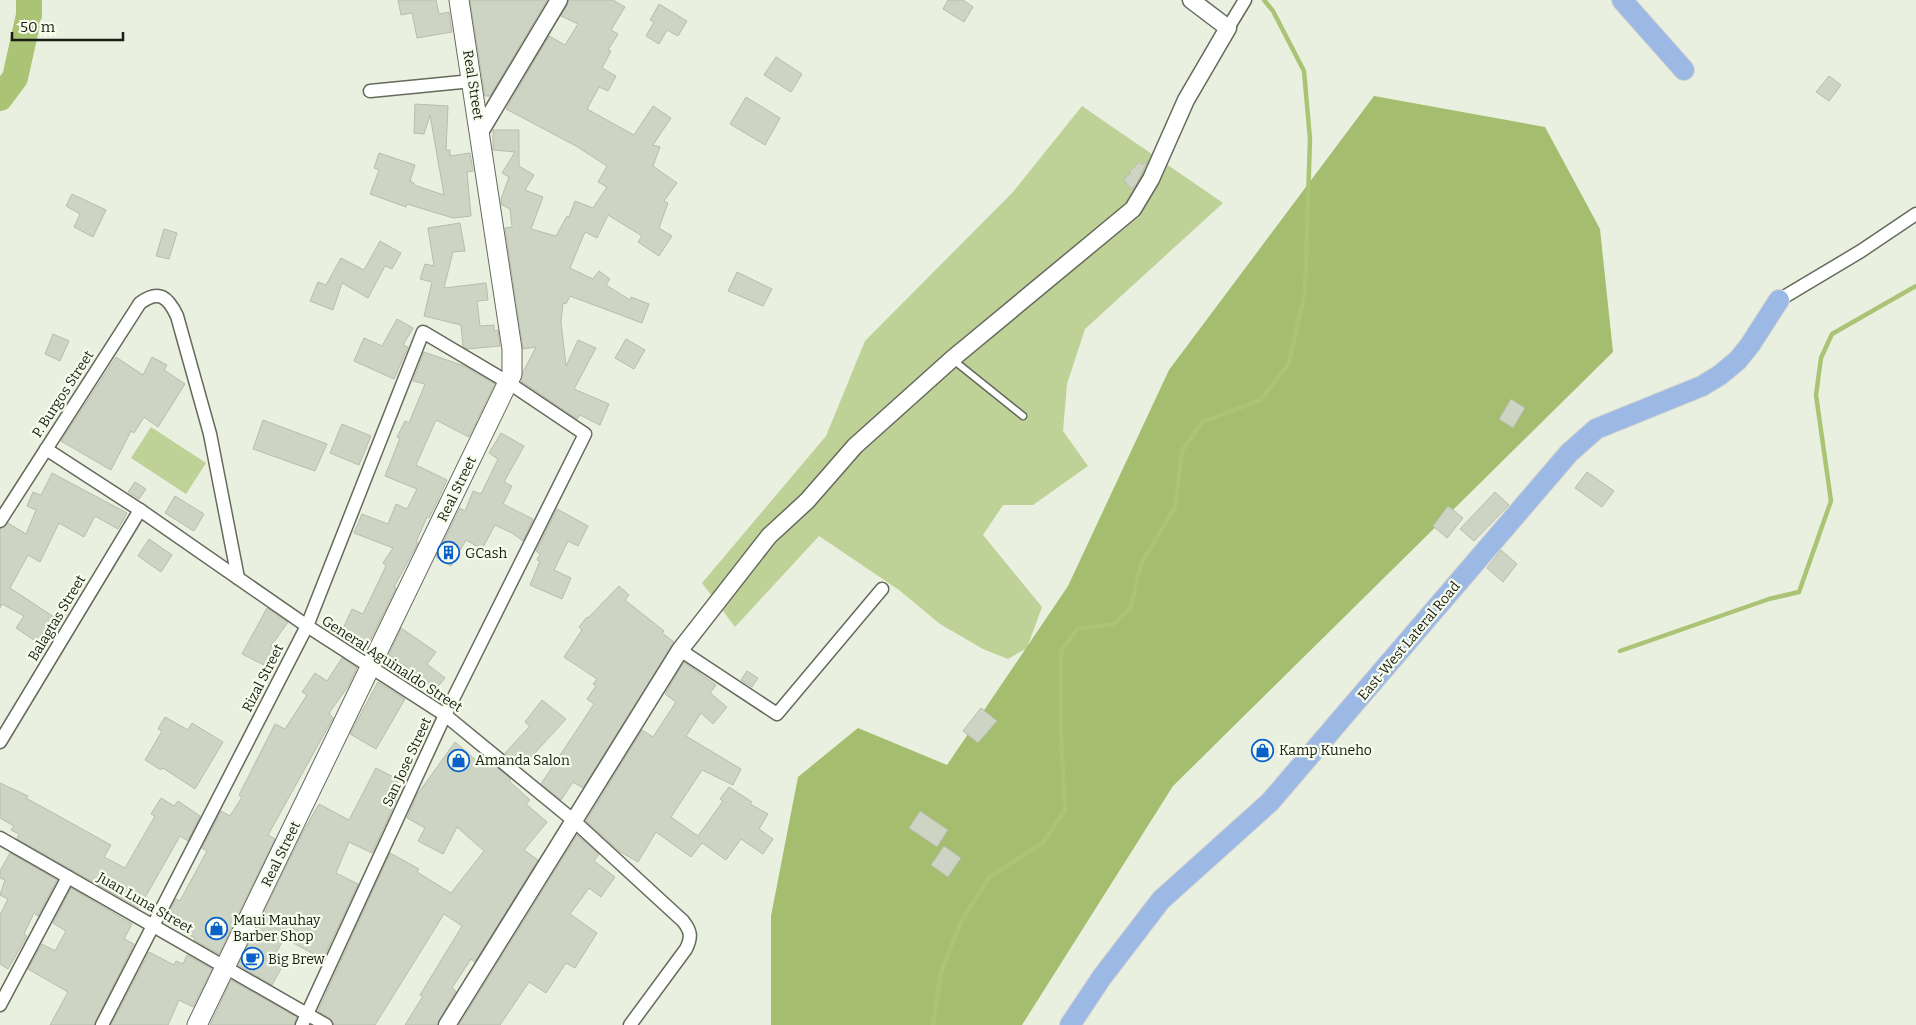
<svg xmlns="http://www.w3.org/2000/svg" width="1916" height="1025" viewBox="0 0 1916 1025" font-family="Bitter,serif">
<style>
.green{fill:#bed196}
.forest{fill:#a5bd6f}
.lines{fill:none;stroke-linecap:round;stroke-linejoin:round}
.stream{stroke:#abc374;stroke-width:4.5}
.river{stroke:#abc374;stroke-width:26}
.building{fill:#ced4c3;stroke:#b7bcac}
.service-casing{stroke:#656a5c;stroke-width:9}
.minor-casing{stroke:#656a5c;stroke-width:15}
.tertiary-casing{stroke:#656a5c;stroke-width:19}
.secondary-casing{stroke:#656a5c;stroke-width:21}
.primary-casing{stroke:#d1d2d0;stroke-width:22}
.service{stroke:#fff;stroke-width:6}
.minor{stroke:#fff;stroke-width:12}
.tertiary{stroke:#fff;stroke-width:16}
.secondary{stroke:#fff;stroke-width:19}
.primary{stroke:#9cb9e5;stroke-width:20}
.labels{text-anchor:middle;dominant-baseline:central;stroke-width:4.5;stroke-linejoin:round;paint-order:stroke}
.street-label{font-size:14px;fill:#1a1c16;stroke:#f7fdec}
.poi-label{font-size:14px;fill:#1a1c16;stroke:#f7fdec;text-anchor:start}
</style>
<rect width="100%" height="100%" fill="#eaf0df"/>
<g class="green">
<path d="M1082,106L1223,203L1085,329L1067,384L1063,431L1088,466L1033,505H1003L983,535L1042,607L1027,648L1008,659L983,649L940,624L899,590L819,536L735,627L702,583L826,436L865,341L1013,192Z"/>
<path d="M151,427L206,463L186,494L131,458Z"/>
</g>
<path class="forest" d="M1374,96L1545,127L1600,229L1613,352L1173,786L1022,1025H771V916L798,777L858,728L947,765L1068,586L1169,370Z"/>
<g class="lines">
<g class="stream">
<path d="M1620,651L1769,599L1799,592L1831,501L1816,395L1821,358L1832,334L1916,286"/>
<path d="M933,1025L941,972L961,922L989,877L1043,843L1065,810L1061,734V651L1077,629L1113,624L1130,609L1141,564L1175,507L1182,451L1202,422L1261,400L1289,363L1305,291L1310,139L1304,71L1273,11L1264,0"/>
</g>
<path class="river" d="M0,98L15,78L29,15V0"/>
</g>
<g class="building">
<path d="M398,0H436L439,14L449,12L452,32L417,38L412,13L401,15Z"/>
<path d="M470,0H547L490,96H485Z"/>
<path d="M569,0H613L625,7L611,30L618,34L608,50L611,51L602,68L616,76L608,91L599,87L587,109L634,135L653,106L671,118L653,145L660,147L653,166L677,183L664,201L668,203L659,228L672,236L659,256L638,242L642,236L608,215L597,238L585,232L570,268L593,279L599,271L610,279L606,285L630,300L631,297L649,304L642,323L570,296L566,304L563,303L561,322L566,366L578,340L596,348L574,389L609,404L600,425L580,415L577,419L521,381L523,372L536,347L523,349L505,228L512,227L510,209L502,205L501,199L509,177L502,173L515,152L493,150V130H519V166L534,175L525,190L543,197L531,229L556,236L567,216L569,217L575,201L593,208L607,187L598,182L607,166L576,146L506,109L549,36L565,45L578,24L561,16Z"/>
<path d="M948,0H963L973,7L964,22L943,9Z"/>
<path d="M659,4L687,21L678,36L667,30L659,44L646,36L654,22L650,20Z"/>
<path d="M776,57L802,74L791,92L764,75Z"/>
<path d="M1829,76L1841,85L1829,101L1816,92Z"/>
<path d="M746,97L780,118L765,145L730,124Z"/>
<path d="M415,104L448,106L446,150H450V156L470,153L473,171L467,172L471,216L453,218L407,204L406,207L370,194L379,170L374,168L379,153L415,165L410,181L414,183V185L444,195L430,115L424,134L414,133Z"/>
<path d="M1148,160L1136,185L1131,189L1123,179L1131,173L1129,172L1139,162L1142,165Z"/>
<path d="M72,194L106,210L93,237L74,227L80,214L66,206Z"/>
<path d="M460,223L465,251L453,252L444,288L486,283L488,300L477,301L480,326L494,325V331L498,330L500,346L467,349L463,346L461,325L424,316L432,282L420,279L425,264L434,266L428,228Z"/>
<path d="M164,229L177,233L169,259L156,256Z"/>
<path d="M380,241L401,253L392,269L385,266L368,298L342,283L333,310L310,301L318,282L326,285L341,258L364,270Z"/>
<path d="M737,272L772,289L763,306L728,291Z"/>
<path d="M397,319L413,328L403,345L408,347L394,379L354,361L364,338L382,346Z"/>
<path d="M53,334L69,341L60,361L45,354Z"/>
<path d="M626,339L645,350L634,369L615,358Z"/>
<path d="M424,352L464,366L495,384L469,437L436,420L416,465L447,480L434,508L429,518L427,517L416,542L418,543L394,587L396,588L364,653L351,645L354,641L340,635L352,609L363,614L386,566L383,563L393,548L354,533L362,514L388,524L396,504L407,509L417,489L385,476L400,438L397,437L405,421L409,423L425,384L413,381Z"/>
<path d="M116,357L143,375L152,357L167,365L164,370L185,384L158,427L144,417L134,433L131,431L111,470L61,441Z"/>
<path d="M1511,399L1525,408L1513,428L1499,419Z"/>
<path d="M263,420L327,444L315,471L253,449Z"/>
<path d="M342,424L371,436L359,465L330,453Z"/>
<path d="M501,433L524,446L504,482L512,486L503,504L533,519L523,541L512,533L495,525L482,549L466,540L451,566L436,557L460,508L465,511L473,491L481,494L498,459L489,453Z"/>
<path d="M1587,472L1614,491L1602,507L1575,488Z"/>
<path d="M52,473L127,513L118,529L95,516L84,537L59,523L40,562L28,555L10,588L60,621L43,646L16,628L24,616L2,604L0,608V529L8,523L26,534L36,510L27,506L33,492L41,495Z"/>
<path d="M135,482L146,489L139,499L128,492Z"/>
<path d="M1495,492L1509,505L1474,541L1460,529Z"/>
<path d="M175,496L204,514L194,531L165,513Z"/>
<path d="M1448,506L1463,518L1447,538L1433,526Z"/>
<path d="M557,509L588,526L578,546L568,541L554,570L571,578L562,599L530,585L540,561L537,560L540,554L536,551Z"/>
<path d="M149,539L172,555L161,572L138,556Z"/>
<path d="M1501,550L1517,564L1503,582L1487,568Z"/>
<path d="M619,586L629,595L625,600L664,631L662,633L674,642L583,788L573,782L561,800L541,784L594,704L587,699L596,686L593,684L597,679L564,657L582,630L579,627L587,617L588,618Z"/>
<path d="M267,608L288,622L271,646L275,648L266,666L242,654Z"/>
<path d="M401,628L436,652L427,664L445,678L435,690L421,679L422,677L389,655Z"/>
<path d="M342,658L357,668L349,685L329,713L333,718L268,835L275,839L219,954L194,940L195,938L165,921L176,899L180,901L207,851L202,848L221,811L230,816L242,797L239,795L275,724L285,729L307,695L302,692L315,673L327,681Z"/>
<path d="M684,662L716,685L710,693L727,707L713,724L701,713L686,736L741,769L733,785L702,770L671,817L698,836L723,801L720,799L729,787L752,802L750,804L768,814L759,829L773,839L763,854L741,839L726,860L702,843L691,857L656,832L638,862L619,851L586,821L642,730L653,737L676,702L665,694Z"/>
<path d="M747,671L758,678L752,687L741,680Z"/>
<path d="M378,682L405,699L376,749L350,734Z"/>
<path d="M542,700L566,719L522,767L505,753L530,726L525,722Z"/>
<path d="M981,708L997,721L978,743L963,731Z"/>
<path d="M165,717L188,730L192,723L223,742L195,789L163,768L161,770L145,760L162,731L158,729Z"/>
<path d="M455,742L484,767L487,763L492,767L494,765L511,779L509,781L530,800L526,804L547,822L524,850L538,860L475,962L471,959L452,988L456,991L437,1025H405L423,996L420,995L462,926L444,914L375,1025H334L330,1018L318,1011L390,853L419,869L417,872L451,893L484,851L457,827L443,854L418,841L425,828L407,818L417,795Z"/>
<path d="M376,768L399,780L391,796L397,799L372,853L349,842L336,873L358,884L323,959L284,938L273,959L283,965L272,985L238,965L304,830L319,804L349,820Z"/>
<path d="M0,783L28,796L26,798L111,845L104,857L125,868L155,816L151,814L161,798L174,806L178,801L200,816L188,841L180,836L139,908L17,839L19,834L11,830L14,826L0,818Z"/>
<path d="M920,811L948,830L937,847L909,828Z"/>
<path d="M577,835L599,854L594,861L615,877L601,897L589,888L570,914L597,933L575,968L566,963L546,993L529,982L500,1025H459Z"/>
<path d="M944,846L961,858L948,877L931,865Z"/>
<path d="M10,853L57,880L38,916L34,913L24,934L27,936L8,969L0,964V915L8,899L0,895L5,880L0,878V871Z"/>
<path d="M71,888L132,924L124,939L134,944L94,1025H50L68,992L28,969L42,944L55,951L66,931L53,923Z"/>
<path d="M149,952L174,965L176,961L183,964L187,955L212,969L193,1007L179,1000L168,1025H111Z"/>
<path d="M231,980L297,1017L294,1025H210Z"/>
</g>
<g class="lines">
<defs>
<path id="service" d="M952,359L1023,416"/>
<g id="minor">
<path d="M1228,28L1245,0"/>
<path d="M370,91L472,81"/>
<path d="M1779,300L1861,251L1916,214"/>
<path d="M46,449L140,510L307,626L445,715L573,820L683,921C691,931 692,937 686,949L630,1025"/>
<path d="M0,521L140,303C159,289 168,297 177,316L210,434L238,578"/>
<path d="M680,650L777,714L882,589"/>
<path d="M0,742L140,510"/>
<path d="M0,838L326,1025"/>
<path d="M0,1005L68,877"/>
<path d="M102,1025L307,626L423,332L509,383L585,434L445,715L302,1025"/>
</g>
<g id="tertiary">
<path d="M480,132L559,0"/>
<path d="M447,1025L680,650L769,536L807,501L855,446L952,359L1133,209L1151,179L1186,100L1228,28L1191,0"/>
</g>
<path id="secondary" d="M197,1025L512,374V349L459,0"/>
<g id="primary">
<path d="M1622,0L1684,70"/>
<path d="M1070,1025L1102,977L1161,900L1270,802L1569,453L1596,429L1702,386L1720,375L1738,360L1750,345L1779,300"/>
</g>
</defs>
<use href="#service" class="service-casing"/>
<use href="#minor" class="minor-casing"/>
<use href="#tertiary" class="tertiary-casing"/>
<use href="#secondary" class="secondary-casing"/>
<use href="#primary" class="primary-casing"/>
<use href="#service" class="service"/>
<use href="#minor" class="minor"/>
<use href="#tertiary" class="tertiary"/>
<use href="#secondary" class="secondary"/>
<use href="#primary" class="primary"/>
</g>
<defs>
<symbol id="building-ring" viewBox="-11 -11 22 22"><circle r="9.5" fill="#f7fdec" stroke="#0a61ca" stroke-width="1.5"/><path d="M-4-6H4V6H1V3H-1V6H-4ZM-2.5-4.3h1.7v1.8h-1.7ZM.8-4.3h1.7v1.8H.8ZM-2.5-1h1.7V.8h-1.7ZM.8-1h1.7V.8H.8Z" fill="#0a61ca"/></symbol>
<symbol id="shop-ring" viewBox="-11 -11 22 22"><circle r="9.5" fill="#f7fdec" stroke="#0a61ca" stroke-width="1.5"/><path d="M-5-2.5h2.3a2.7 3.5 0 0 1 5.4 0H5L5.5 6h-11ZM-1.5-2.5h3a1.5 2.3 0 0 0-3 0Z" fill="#0a61ca"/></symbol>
<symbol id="cafe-ring" viewBox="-11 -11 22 22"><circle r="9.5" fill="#f7fdec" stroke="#0a61ca" stroke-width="1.5"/><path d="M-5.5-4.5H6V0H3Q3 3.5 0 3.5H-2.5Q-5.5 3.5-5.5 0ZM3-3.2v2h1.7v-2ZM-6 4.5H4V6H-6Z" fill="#0a61ca"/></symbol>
</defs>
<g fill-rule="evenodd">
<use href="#building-ring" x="436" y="540" width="25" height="25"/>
<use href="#shop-ring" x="1250" y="738" width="25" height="25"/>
<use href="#shop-ring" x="446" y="748" width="25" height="25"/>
<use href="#shop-ring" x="204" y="916" width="25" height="25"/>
<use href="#cafe-ring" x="240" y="946" width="25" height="25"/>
</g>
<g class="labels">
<g class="street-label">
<text transform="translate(473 85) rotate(81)">Real Street</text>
<text transform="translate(63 394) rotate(-57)">P. Burgos Street</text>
<text transform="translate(457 489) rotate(-64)">Real Street</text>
<text transform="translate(57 618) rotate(-59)">Balagtas Street</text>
<text transform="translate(1409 641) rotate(-50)">East-West Lateral Road</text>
<text transform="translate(392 664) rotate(33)">General Aguinaldo Street</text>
<text transform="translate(263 678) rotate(-63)">Rizal Street</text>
<text transform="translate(407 762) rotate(-65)">San Jose Street</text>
<text transform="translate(281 854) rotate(-64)">Real Street</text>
<text transform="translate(145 903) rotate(30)">Juan Luna Street</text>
</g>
<g class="poi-label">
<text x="465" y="553">GCash</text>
<text x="1279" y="750">Kamp Kuneho</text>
<text x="475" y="760">Amanda Salon</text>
<text x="233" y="920">Maui Mauhay<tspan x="233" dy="16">Barber Shop</tspan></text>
<text x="268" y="959">Big Brew</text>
</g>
</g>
<path d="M12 32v8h111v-8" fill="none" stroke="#1a1c16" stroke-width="2.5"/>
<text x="20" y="32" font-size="15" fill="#1a1c16" stroke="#f7fdec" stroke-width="4" paint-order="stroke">50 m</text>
</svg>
